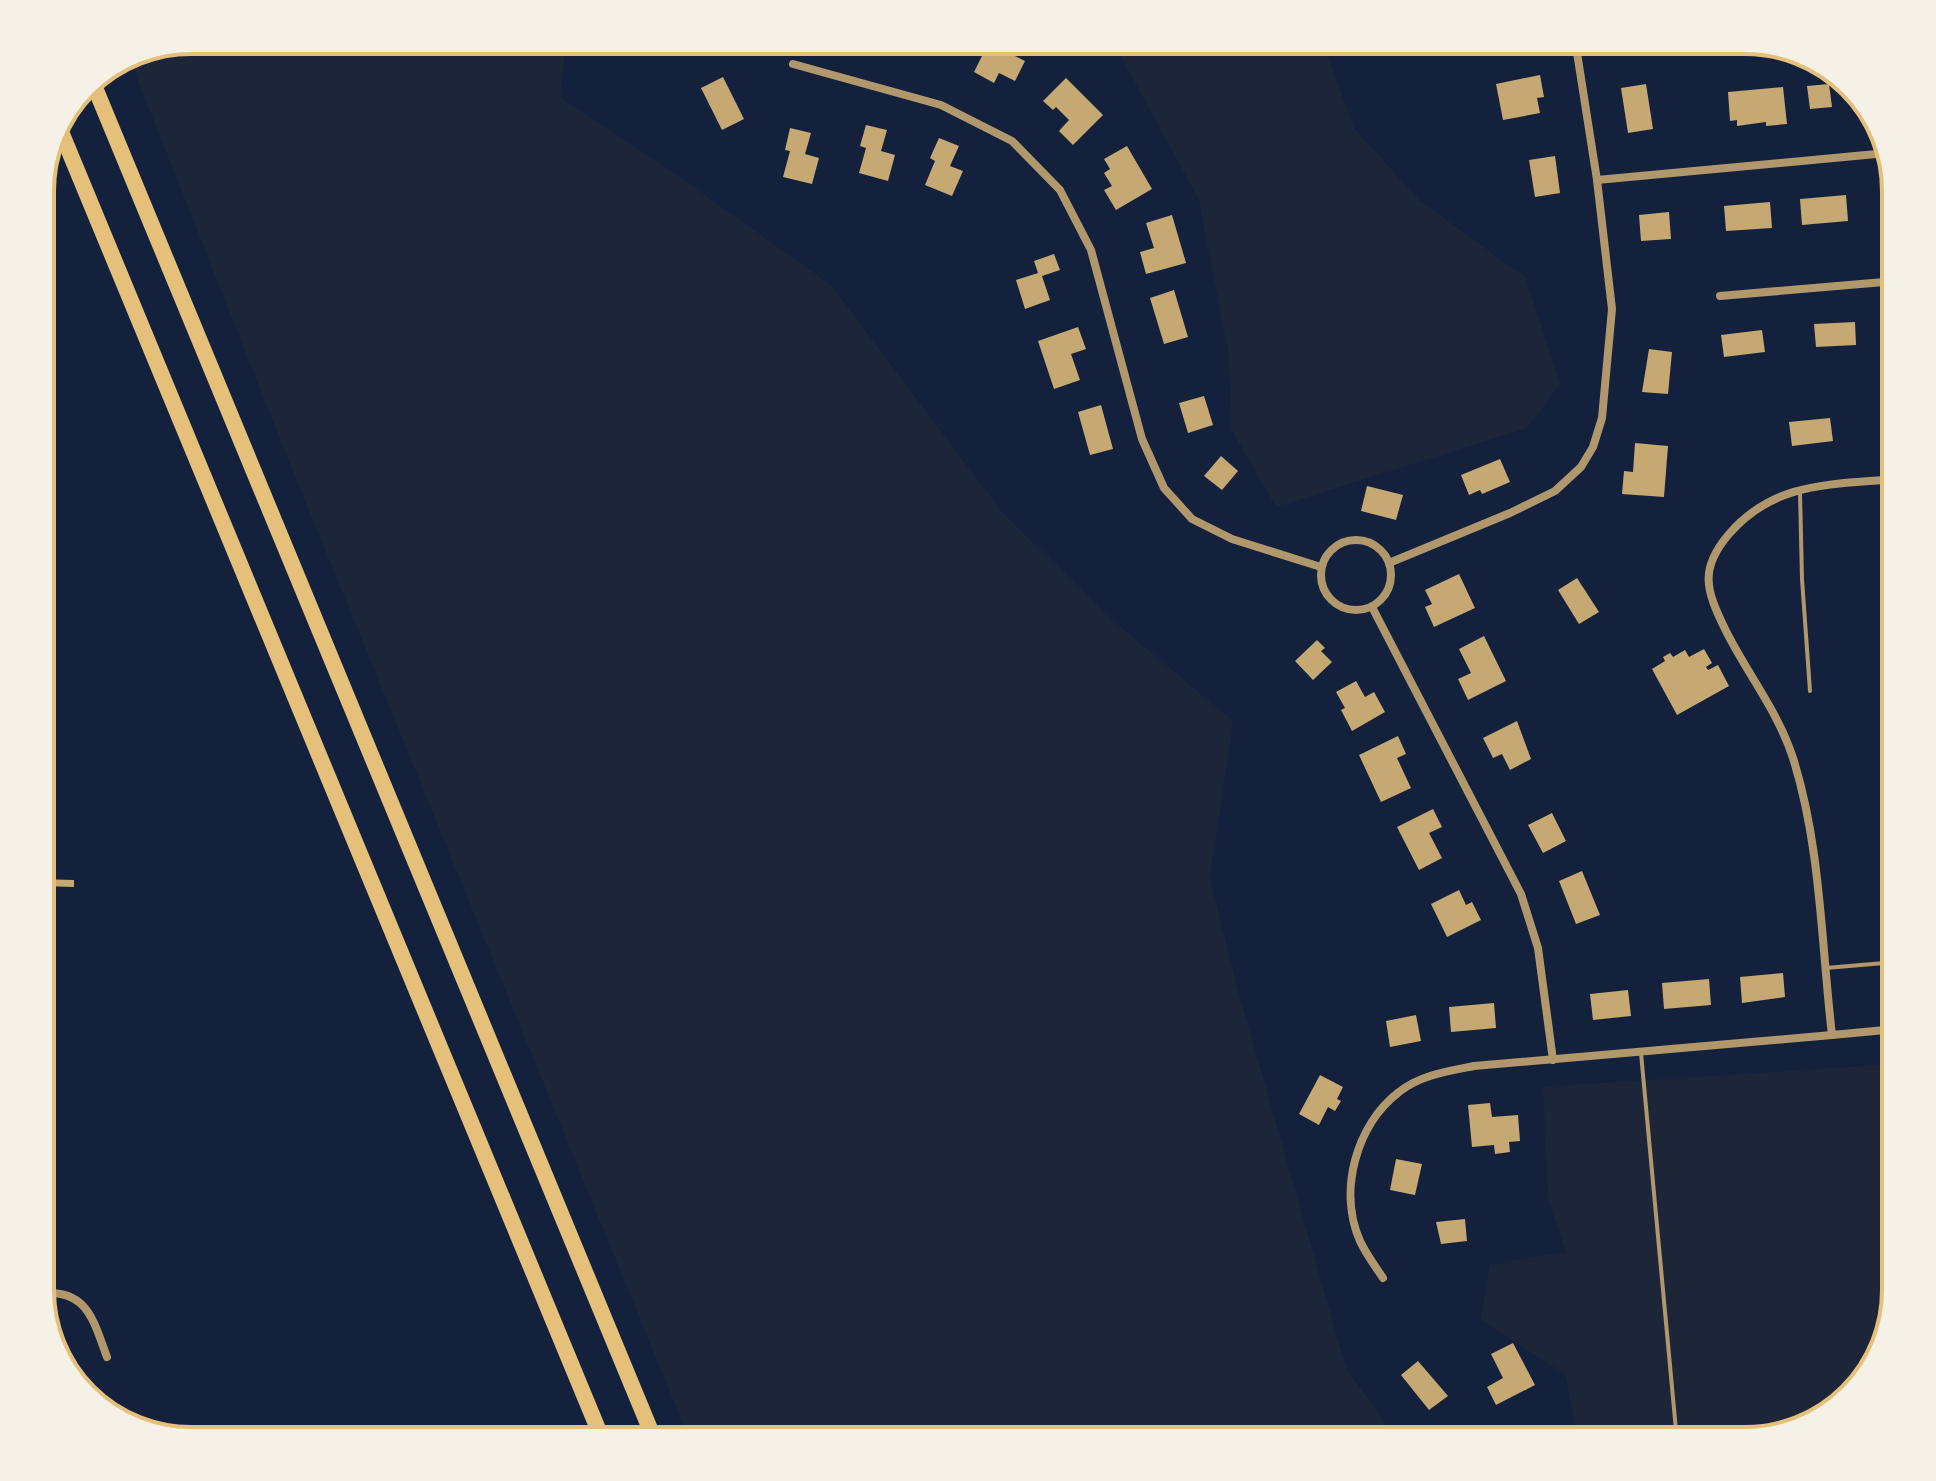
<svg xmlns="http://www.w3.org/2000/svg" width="1936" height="1481" viewBox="0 0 1936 1481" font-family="'Noto Sans',sans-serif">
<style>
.green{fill:#1d2539}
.building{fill:#c6a872}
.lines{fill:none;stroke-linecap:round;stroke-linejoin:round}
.service{stroke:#b1986c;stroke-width:4}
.minor{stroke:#b1986c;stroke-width:8}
.motorway{stroke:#e5c07b;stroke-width:16}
.rim{fill:none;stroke:#e5c07b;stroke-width:4}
</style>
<rect width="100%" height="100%" fill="#14213d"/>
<g class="green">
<path d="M191,40H565L561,98L688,183L831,285L1002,512L1117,624L1233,721L1210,878L1236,983L1346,1368L1398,1441H690L288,459L131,63Z"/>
<path d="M1112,40H1322L1354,128L1419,200L1526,278L1560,384L1527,428L1276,507L1231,429L1229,357L1199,200Z"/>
<path d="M1896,1064V1290L1864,1382L1811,1426L1745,1441H1579L1565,1374L1481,1320L1490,1265L1566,1252L1548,1200L1543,1087Z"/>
</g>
<g class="building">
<path d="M914,40H935L933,51L912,48Z"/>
<path d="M990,40L1010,50L1009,53L1025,61L1015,81L999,73L994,83L974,72Z"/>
<path d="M1540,75L1544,97L1537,98L1540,113L1503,120L1496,84Z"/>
<path d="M723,77L744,119L722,130L701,88Z"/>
<path d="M1066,78L1103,115L1073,145L1059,131L1069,120L1056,107L1053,110L1043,101Z"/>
<path d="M1646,84L1653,129L1628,133L1621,88Z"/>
<path d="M1829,84L1832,107L1810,109L1807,86Z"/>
<path d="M1783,87L1787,124L1766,126V122L1737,126V120L1730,121L1728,92Z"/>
<path d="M866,125L887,130L881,151L895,155L888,181L859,173L866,148L860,146Z"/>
<path d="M790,128L811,133L805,154L819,158L812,184L783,177L790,151L785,150Z"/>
<path d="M939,138L959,146L950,166L963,171L952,196L925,185L935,161L930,158Z"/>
<path d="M1127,146L1152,189L1116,210L1104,190L1112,186L1104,173L1110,169L1104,159Z"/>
<path d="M1555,156L1560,193L1535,197L1529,160Z"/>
<path d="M1896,192V218L1890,219L1887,193Z"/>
<path d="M1846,195L1848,221L1802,225L1800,199Z"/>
<path d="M1770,202L1772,228L1726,231L1724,206Z"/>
<path d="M1669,212L1671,239L1641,241L1639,215Z"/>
<path d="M1172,215L1186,263L1146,274L1140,252L1154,248L1146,223Z"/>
<path d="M1054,254L1060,270L1042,276L1050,300L1025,309L1016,280L1038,273L1034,261Z"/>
<path d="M1174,290L1188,337L1164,344L1150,298Z"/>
<path d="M1855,322L1856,345L1816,347L1814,324Z"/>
<path d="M1078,327L1086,349L1071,354L1080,380L1054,389L1038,341Z"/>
<path d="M1762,330L1765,352L1724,357L1721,335Z"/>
<path d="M1649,349L1672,352L1668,394L1642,392Z"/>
<path d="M1204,396L1213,425L1188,433L1179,403Z"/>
<path d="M1101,405L1113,449L1090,455L1078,412Z"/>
<path d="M1830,418L1833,441L1792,446L1789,422Z"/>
<path d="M1635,443L1668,446L1664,497L1622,494L1624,471L1633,472Z"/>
<path d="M1221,456L1238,471L1222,490L1204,476Z"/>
<path d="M1500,459L1510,482L1482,494L1480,490L1469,495L1461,475Z"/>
<path d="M1367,486L1403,495L1396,520L1361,511Z"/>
<path d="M1459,574L1475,608L1434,627L1425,607L1432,604L1425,590Z"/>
<path d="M1577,578L1599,612L1579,624L1558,590Z"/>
<path d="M1484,636L1506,681L1468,700L1458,679L1471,673L1459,649Z"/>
<path d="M1317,640L1325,648L1321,651L1332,662L1313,680L1295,661Z"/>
<path d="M1704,649L1712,663L1706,667L1708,670L1718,665L1729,686L1677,715L1652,669L1665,661L1663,657L1670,653L1673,657L1685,650L1689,657Z"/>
<path d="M1356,681L1365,697L1374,692L1385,712L1352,731L1341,710L1345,708L1336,692Z"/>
<path d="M1517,721L1531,759L1510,770L1502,754L1493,758L1483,738Z"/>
<path d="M1398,736L1406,754L1397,758L1411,788L1381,802L1359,755Z"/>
<path d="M1433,809L1442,827L1429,833L1442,858L1419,870L1397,827Z"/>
<path d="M1552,813L1566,841L1543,853L1528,825Z"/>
<path d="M1582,871L1600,915L1576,924L1559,881Z"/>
<path d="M40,879L74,880V887L40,886Z"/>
<path d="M1459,890L1466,905L1472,902L1481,920L1447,937L1431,904Z"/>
<path d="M1783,973L1785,997L1742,1003L1740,977Z"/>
<path d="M1709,979L1711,1005L1664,1009L1662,983Z"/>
<path d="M1628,990L1631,1016L1593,1020L1590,994Z"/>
<path d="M1494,1003L1496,1028L1451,1032L1449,1007Z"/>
<path d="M1416,1015L1421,1041L1390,1047L1386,1021Z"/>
<path d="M1320,1075L1343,1087L1337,1099L1341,1101L1335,1111L1328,1107L1319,1125L1299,1114Z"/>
<path d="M1490,1103L1492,1117L1518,1115L1520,1141L1509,1142L1510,1152L1495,1154L1494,1145L1472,1147L1468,1105Z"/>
<path d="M1396,1159L1422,1164L1415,1195L1390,1190Z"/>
<path d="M40,1171L47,1173L45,1182L56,1184L53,1198L56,1210L46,1217L40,1216Z"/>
<path d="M1465,1219L1467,1241L1441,1244L1436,1222Z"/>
<path d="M1513,1343L1535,1385L1496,1405L1487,1387L1503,1378L1491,1354Z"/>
<path d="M1418,1361L1448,1396L1429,1410L1401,1375Z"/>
</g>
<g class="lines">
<g class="service">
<path d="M1800,493L1802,579L1810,691"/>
<path d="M1826,968L1896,962"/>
<path d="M1641,1053L1677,1441"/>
</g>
<g class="minor">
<path d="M793,64L941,105L1012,141L1060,190L1091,250L1142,439L1164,488L1192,519L1232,539L1321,567"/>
<path d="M1597,180L1887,153"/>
<path d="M1885,282C1890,327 1904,380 1887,423"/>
<path d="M1720,296L1896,281"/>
<path d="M1896,479C1831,485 1775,481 1729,534C1699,569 1706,590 1725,629C1746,672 1778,711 1793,758C1821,847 1821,942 1832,1035L1896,1029"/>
<circle cx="1356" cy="575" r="35"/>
<path d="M1389,563L1510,513L1555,491L1581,467L1593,447L1602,418L1612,309L1597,180L1575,40"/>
<path d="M1372,607L1521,894L1538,948L1553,1060"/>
<path d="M1383,1278C1375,1266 1366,1254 1360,1241C1338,1191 1356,1125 1399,1092C1420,1075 1449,1071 1474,1066L1832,1035"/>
<path d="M40,1293C88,1289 93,1320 107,1357"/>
</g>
<g class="motorway">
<path d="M91,78L655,1441"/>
<path d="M57,122L603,1441"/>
</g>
</g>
<path d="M0 0H1936V1481H0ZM191 54H1745A137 137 0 0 1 1882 191V1290A137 137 0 0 1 1745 1427H191A137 137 0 0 1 54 1290V191A137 137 0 0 1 191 54Z" fill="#f6f1e7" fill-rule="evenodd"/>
<path class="rim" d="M191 54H1745A137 137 0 0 1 1882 191V1290A137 137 0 0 1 1745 1427H191A137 137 0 0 1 54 1290V191A137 137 0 0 1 191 54Z"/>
</svg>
